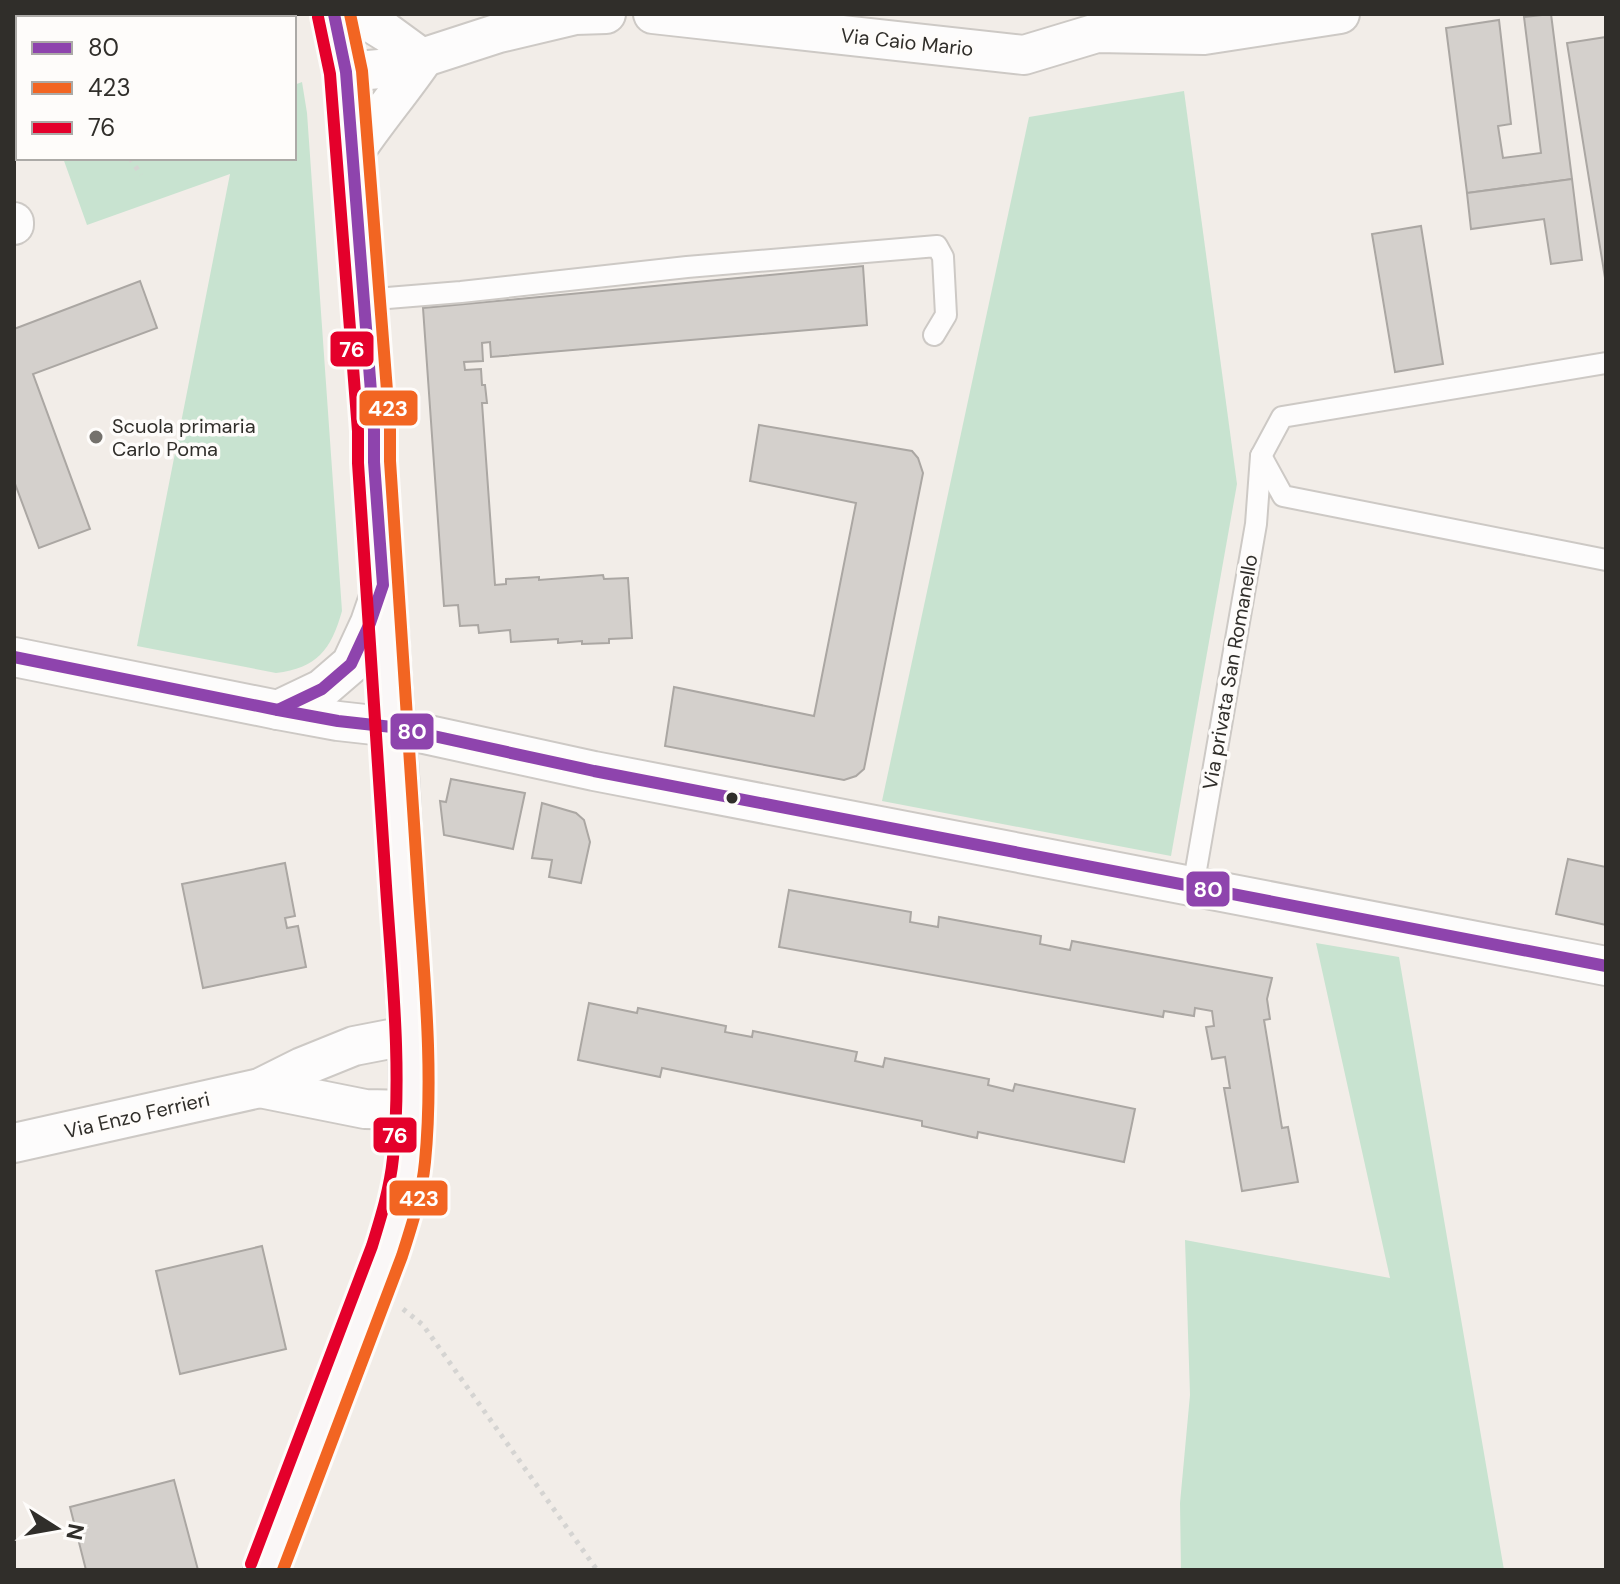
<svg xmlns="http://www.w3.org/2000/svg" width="1620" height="1584" viewBox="0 0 1620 1584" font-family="'DM Sans',sans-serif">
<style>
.green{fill:#c8e3d0}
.building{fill:#d4d0cc;stroke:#aba7a3;stroke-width:2}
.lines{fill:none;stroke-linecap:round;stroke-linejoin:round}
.lane-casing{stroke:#cdc9c5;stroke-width:24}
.street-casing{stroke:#cdc9c5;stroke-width:42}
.secondary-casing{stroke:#cdc9c5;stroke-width:48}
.path{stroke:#d5d4d2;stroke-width:5;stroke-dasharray:4 6;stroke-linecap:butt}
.lane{stroke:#fdfcfc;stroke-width:20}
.street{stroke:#fdfcfc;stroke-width:38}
.secondary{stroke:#faf7f7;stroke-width:44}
.bus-1-casing{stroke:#fefcfa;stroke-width:18}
.bus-2-casing{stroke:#fefcfa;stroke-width:18}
.bus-3-casing{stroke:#fefcfa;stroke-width:18}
.bus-1{stroke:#8e44ad;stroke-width:12}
.bus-2{stroke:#f26522;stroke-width:12}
.bus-3{stroke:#e4002b;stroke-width:12}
.poi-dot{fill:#74716c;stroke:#fefcfa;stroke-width:3}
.bus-dot{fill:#302e2a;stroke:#fefcfa;stroke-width:3}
.labels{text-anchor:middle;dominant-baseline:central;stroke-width:7;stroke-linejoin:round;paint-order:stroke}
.street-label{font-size:20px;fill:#302e2a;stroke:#fefcfa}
.poi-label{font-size:20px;fill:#302e2a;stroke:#fefcfa;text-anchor:start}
.line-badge{stroke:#fefcfa;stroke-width:3}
.badge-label{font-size:22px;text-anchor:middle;font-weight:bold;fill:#fff}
</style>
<rect width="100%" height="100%" fill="#f2ede8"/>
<g class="green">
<path d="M14,14H83L85,18H18V88L14,89Z"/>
<path d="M302,82L307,113L342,611C331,650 317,668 276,673L137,646L230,174L87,225L63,158H294V85Z"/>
<path d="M1184,91L1237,484L1171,856L882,801L1029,117Z"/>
<path d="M1316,943L1399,957L1504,1570H1181L1180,1503L1190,1395L1185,1240L1390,1278Z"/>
</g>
<g class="building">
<path d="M1551,14L1572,179L1467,193L1446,28L1499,20L1511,124L1498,126L1503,158L1541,153L1524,17Z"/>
<path d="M1606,37V284L1567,43Z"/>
<path d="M1572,179L1582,260L1551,264L1544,219L1471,229L1467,193Z"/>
<path d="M1421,226L1443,364L1395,372L1372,234Z"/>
<path d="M863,266L867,325L491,357L490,342L482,343L483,361L464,362L465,370L481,369L482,385H485L487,403H482L495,585L506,584V579L539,577V580L603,575L604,579L628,578L632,638L609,639V643L582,644V641L558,643V639L511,642L510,630L479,633L478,625L460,626L458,605L444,606L423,308Z"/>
<path d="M140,281L157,328L33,374L90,529L39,548L14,481V329Z"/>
<path d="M759,425L912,451L918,458L923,473L864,769L856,776L844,780L665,746L674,687L814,716L856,503L750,481Z"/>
<path d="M451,779L525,793L513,849L444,835L440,801L446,802Z"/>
<path d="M542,803L576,813L584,820L590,842L581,883L549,877L552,860L532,858Z"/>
<path d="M1568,859L1606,867V925L1556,914Z"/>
<path d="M285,863L295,916L285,918L287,928L298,926L306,967L203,988L182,884Z"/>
<path d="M789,890L911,912L910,922L938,927L939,917L1041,936L1040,944L1070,950L1072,941L1272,978L1267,999L1270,1019L1264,1020L1282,1128L1288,1127L1298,1182L1242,1191L1224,1088H1230L1225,1057L1212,1059L1206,1027L1214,1026L1212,1011L1195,1008L1194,1016L1164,1011L1163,1017L779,947Z"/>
<path d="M589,1003L637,1013L638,1008L726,1026L725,1032L752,1037L753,1031L857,1052L855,1061L883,1067L885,1058L989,1079L988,1085L1013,1091L1015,1084L1135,1109L1124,1162L978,1132L977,1138L922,1126V1121L662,1068L660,1077L578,1060Z"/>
<path d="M262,1246L286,1349L180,1374L156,1271Z"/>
<path d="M174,1480L198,1570H86L70,1507Z"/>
</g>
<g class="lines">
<defs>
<g id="lane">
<path d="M363,300L461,292L687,267L937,246L943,257L946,315L934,335"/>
<path d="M1261,456L1283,496L1606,560"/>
<path d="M1193,887L1256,524L1261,456L1282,417L1606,363"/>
</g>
<g id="street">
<path d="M357,14L386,32L423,59"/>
<path d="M653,14L1024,55L1097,33L1204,35L1340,14"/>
<path d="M346,72L391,68L499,33L575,15L606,14"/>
<path d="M354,153C376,120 401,91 423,59"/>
<path d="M14,222V225"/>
<path d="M14,657L278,710L338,721L392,727L594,771L1606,966"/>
<path d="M278,710L322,689L351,664L370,623L382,588"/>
<path d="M260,1088L365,1109L412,1110"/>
<path d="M14,1143L260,1088L302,1067L354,1046L411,1035"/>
</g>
<path id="secondary" d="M266,1570L387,1251L402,1201L409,1162L412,1110L411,1035L396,775L374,462V430L346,72L334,14"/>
</defs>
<use href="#lane" class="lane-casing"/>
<use href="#street" class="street-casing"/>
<use href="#secondary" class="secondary-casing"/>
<g class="path">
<path d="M45,14L47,18"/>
<path d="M14,51H18"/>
<path d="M130,158L141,175"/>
<path d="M403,1309L423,1325L597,1570"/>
</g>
<use href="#lane" class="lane"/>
<use href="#street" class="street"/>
<use href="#secondary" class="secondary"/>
<defs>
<g id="bus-1">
<path d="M14,657L278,710L338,721L392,727L594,771L1606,966"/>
<path d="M278,710L322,689L351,664L370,623L383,585L374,462V430L346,72L334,14"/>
</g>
<path id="bus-2" d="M283,1570L402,1256C412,1225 422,1194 425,1162C434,1070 424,976 418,884C410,743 400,602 390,461V429L362,71L350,14"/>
<path id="bus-3" d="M251,1564L372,1246C381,1217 390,1188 393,1158C402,1068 392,976 386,886C378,745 368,604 358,463V431L330,74L318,17"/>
</defs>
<use href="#bus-1" class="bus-1-casing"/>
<use href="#bus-2" class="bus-2-casing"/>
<use href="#bus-3" class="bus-3-casing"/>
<use href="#bus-1" class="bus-1"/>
<use href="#bus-2" class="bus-2"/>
<use href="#bus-3" class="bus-3"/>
</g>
<circle class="poi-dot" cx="96" cy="437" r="8"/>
<circle class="bus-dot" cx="732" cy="798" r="7"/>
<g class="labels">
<g class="street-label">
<text transform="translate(907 42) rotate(6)">Via Caio Mario</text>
<text transform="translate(1230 672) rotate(-80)">Via privata San Romanello</text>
<text transform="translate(137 1115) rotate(-13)">Via Enzo Ferrieri</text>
</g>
<g class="poi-label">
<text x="112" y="426">Scuola primaria<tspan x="112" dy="23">Carlo Poma</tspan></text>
</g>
</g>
<g class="line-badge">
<rect x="329" y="330" width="46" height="38" rx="8" fill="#e4002b"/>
<rect x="358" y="389" width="61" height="38" rx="8" fill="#f26522"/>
<rect x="389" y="712" width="46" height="39" rx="8" fill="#8e44ad"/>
<rect x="1185" y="870" width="46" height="38" rx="8" fill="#8e44ad"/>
<rect x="372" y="1116" width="46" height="38" rx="8" fill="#e4002b"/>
<rect x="388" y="1179" width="61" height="38" rx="8" fill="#f26522"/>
</g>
<g class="badge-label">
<text x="352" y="357">76</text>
<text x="388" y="416">423</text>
<text x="412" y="739">80</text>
<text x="1208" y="897">80</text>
<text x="395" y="1143">76</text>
<text x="419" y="1206">423</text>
</g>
<rect width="1620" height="1584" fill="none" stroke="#302e2a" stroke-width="32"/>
<rect x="16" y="16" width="280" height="144" fill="#fefcfa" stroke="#acaaa7" stroke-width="2"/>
<rect x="32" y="42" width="40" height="12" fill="#8e44ad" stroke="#acaaa7" stroke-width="2"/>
<text x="88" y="56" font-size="24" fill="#302e2a">80</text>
<rect x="32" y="82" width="40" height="12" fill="#f26522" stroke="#acaaa7" stroke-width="2"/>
<text x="88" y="96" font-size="24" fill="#302e2a">423</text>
<rect x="32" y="122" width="40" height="12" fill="#e4002b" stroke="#acaaa7" stroke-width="2"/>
<text x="88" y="136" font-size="24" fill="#302e2a">76</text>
<g transform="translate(56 1528) rotate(101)" stroke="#fefcfa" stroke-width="6" paint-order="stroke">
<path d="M0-6L14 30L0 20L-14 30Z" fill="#302e2a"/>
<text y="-12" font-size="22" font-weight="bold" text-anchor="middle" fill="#302e2a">N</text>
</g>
</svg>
